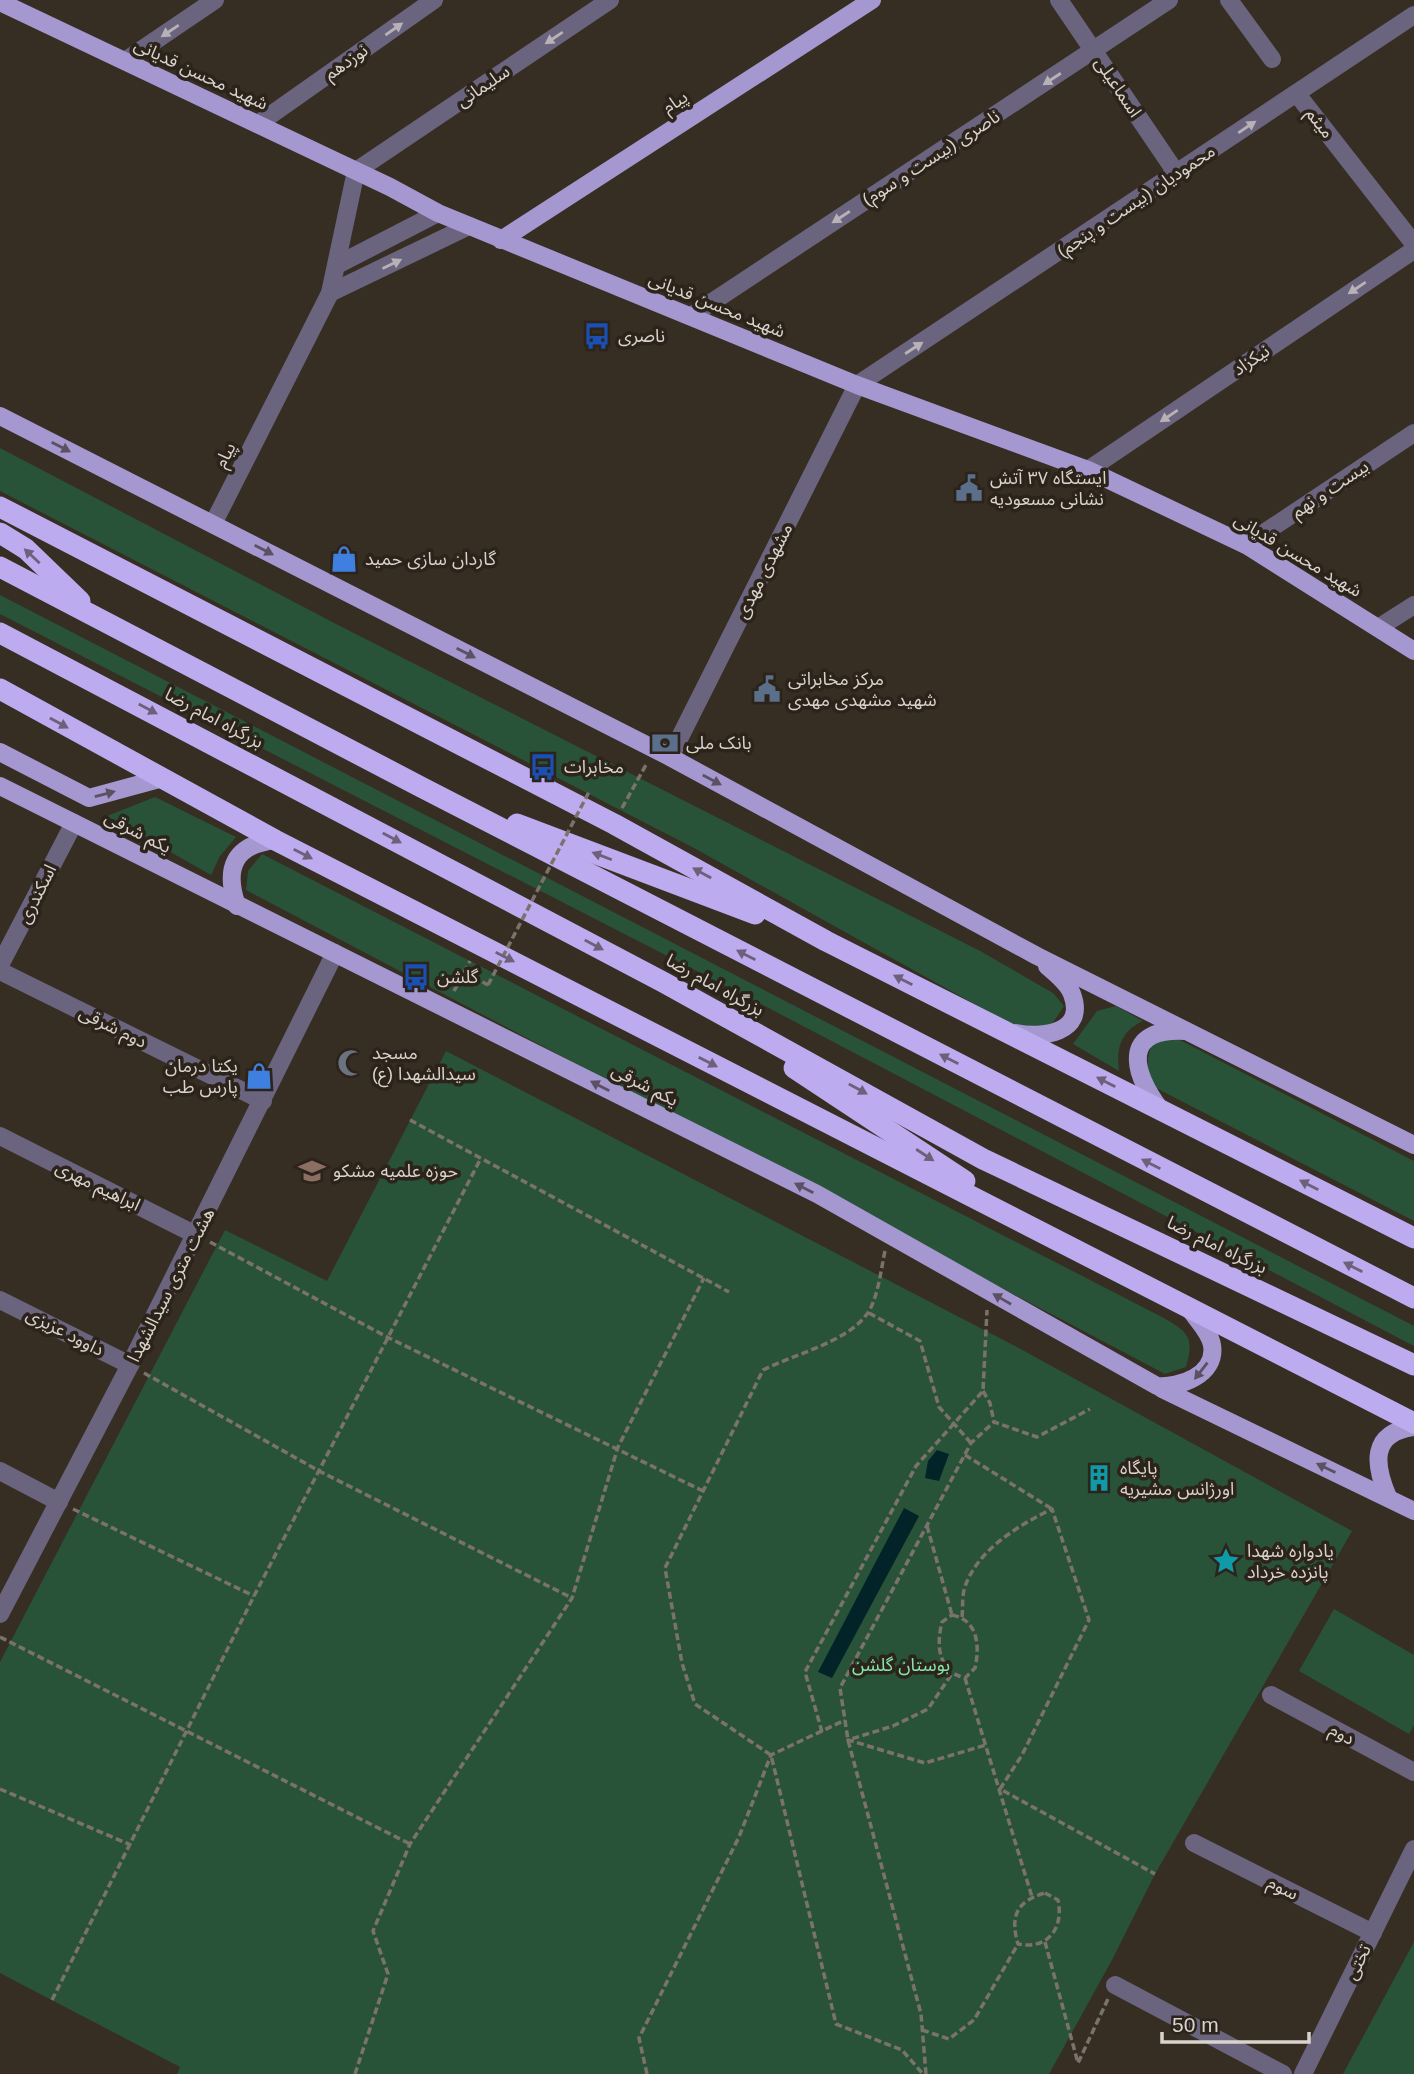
<svg xmlns="http://www.w3.org/2000/svg" width="1414" height="2074" viewBox="0 0 1414 2074" font-family="Helvetica,'Noto Sans Arabic',sans-serif">
<style>
.green{fill:#295339}
.water{fill:#022328}
.lines{fill:none;stroke-linecap:round;stroke-linejoin:round}
.path{stroke:#7b736b;stroke-width:3.5;stroke-dasharray:7 3.5;stroke-linecap:butt}
.minor{stroke:#6a647f;stroke-width:18}
.major{stroke:#a597cf;stroke-width:18}
.highway{stroke:#bcabef;stroke-width:21}
.path-bridge{stroke:#7b736b;stroke-width:3.5;stroke-dasharray:7 3.5;stroke-linecap:butt}
.oneway{fill:#b8b2b6}
.oneway2{fill:#5c5162}
.oneway3{fill:#6d607a}
.labels{text-anchor:middle;dominant-baseline:central;stroke-width:7;stroke-linejoin:round;paint-order:stroke}
.street-label{font-size:18px;fill:#d9d3cd;stroke:#2c231a}
.poi-label{font-size:18px;fill:#d9d3cd;stroke:#2c231a;text-anchor:start}
.park-label{font-size:18px;fill:#86e7aa;stroke:#2c231a}
</style>
<rect width="100%" height="100%" fill="#362d23"/>
<g class="green">
<path d="M0,448L338,625L982,952L1053,993L1064,1006L1050,1027L1033,1031L1003,1020L694,848L0,491Z"/>
<path d="M0,595L1414,1326V1346L759,1003L0,614Z"/>
<path d="M155,797L236,837L220,856L211,875L107,816Z"/>
<path d="M262,854L1160,1316C1187,1331 1195,1336 1186,1367L1165,1374L246,890L248,871Z"/>
<path d="M1116,1006L1143,1021C1121,1031 1116,1048 1119,1071L1073,1044L1097,1011Z"/>
<path d="M1172,1036L1414,1161V1221L1156,1088C1147,1074 1145,1060 1152,1045Z"/>
<path d="M446,1051L1015,1346L1352,1531L1155,1874L1112,1960L1049,2074H177L180,2067L0,1973V1662L225,1230L327,1281Z"/>
<path d="M1334,1609L1414,1655V1725L1409,1734L1299,1671Z"/>
<path d="M1414,1942V2074H1343Z"/>
</g>
<g class="water">
<path d="M937,1450L949,1454L939,1481L925,1478L928,1461Z"/>
<path d="M904,1508L919,1516L832,1678L818,1672Z"/>
</g>
<g class="lines">
<g class="path">
<path d="M622,808L647,763"/>
<path d="M464,972L488,985"/>
<path d="M454,991L470,961"/>
<path d="M410,1120L729,1292"/>
<path d="M210,1242L389,1338L703,1491"/>
<path d="M885,1251C881,1269 878,1299 867,1314C847,1342 795,1354 763,1370L665,1568L682,1663L695,1704L771,1755L836,2024L902,2050L923,2074"/>
<path d="M869,1313L920,1341L939,1407L971,1443"/>
<path d="M144,1373L321,1472L572,1598"/>
<path d="M983,1391L990,1403L994,1422L1037,1437L1090,1409"/>
<path d="M965,1455L1052,1509"/>
<path d="M73,1509L254,1596"/>
<path d="M927,1526L952,1615"/>
<path d="M952,1615C978,1620 980,1646 975,1668L965,1678C938,1671 936,1646 942,1622Z"/>
<path d="M962,1617C963,1608 962,1598 964,1590C975,1551 1019,1525 1052,1509L1089,1620L1022,1755L1000,1789L1155,1874"/>
<path d="M0,1637L410,1844"/>
<path d="M951,1675L928,1709L893,1726L848,1740L925,1763L986,1745"/>
<path d="M965,1678L1032,1897"/>
<path d="M822,1732L805,1672L916,1466L983,1391L987,1310"/>
<path d="M0,1789L131,1845"/>
<path d="M1045,1893L1058,1900C1064,1928 1048,1950 1018,1944C1010,1917 1016,1901 1045,1893Z"/>
<path d="M1045,1942L1078,2063L1108,1999"/>
<path d="M52,2000L254,1596L481,1158"/>
<path d="M922,2030L949,2039L974,2020L1018,1944"/>
<path d="M355,2074L388,1974L373,1931L410,1844L572,1598L618,1447L704,1278"/>
<path d="M647,2074L639,2038L739,1837L771,1755L845,1720"/>
<path d="M926,2074L921,2014L848,1740L840,1688L971,1443L994,1422"/>
</g>
<g class="minor">
<path d="M1059,0L1177,174"/>
<path d="M1229,0L1272,59"/>
<path d="M125,61L215,0"/>
<path d="M1297,94L1414,244"/>
<path d="M258,124L434,0"/>
<path d="M339,264L438,213"/>
<path d="M330,293L469,226"/>
<path d="M691,316L1169,0"/>
<path d="M1088,470L1414,250"/>
<path d="M213,524L330,293L356,171L610,0"/>
<path d="M1246,545L1414,433"/>
<path d="M1378,628L1414,605"/>
<path d="M670,757L857,385L1414,15"/>
<path d="M0,965L74,823"/>
<path d="M0,971L263,1101"/>
<path d="M0,1136L196,1235"/>
<path d="M0,1300L130,1365"/>
<path d="M0,1471L59,1502"/>
<path d="M0,1614L130,1365L335,953"/>
<path d="M1271,1695L1414,1772"/>
<path d="M1194,1843L1373,1933"/>
<path d="M1115,1985L1283,2074"/>
<path d="M1303,2074L1414,1849"/>
</g>
<g class="major">
<path d="M0,2L390,187L438,213L857,385L1088,470L1246,545L1414,651"/>
<path d="M501,240L872,0"/>
<path d="M0,416L670,757L1037,956L1414,1145"/>
<path d="M0,752L89,798L159,779"/>
<path d="M0,786L817,1194L1157,1386C1179,1388 1217,1375 1212,1345C1210,1333 1199,1322 1192,1312"/>
<path d="M237,906C224,868 234,845 275,840"/>
<path d="M1016,1033C1041,1038 1087,1034 1072,994C1068,983 1056,974 1047,966"/>
<path d="M1160,1109C1132,1072 1121,1028 1185,1031"/>
<path d="M1162,1389L1414,1511"/>
<path d="M1388,1497C1374,1464 1370,1433 1414,1427"/>
</g>
<g class="highway">
<path d="M0,507L614,824L826,941L1414,1238"/>
<path d="M0,533L26,549L80,601"/>
<path d="M0,567L421,787L1414,1298"/>
<path d="M0,633L663,982L983,1159L1414,1365"/>
<path d="M0,689L275,840L1414,1423"/>
<path d="M517,824L755,914"/>
<path d="M794,1068L965,1181"/>
</g>
<path class="path-bridge" d="M488,985L590,790"/>
</g>
<defs><path id="oneway-solid" d="M-6-.8H1V-3.2L6.5 0L1 3.2V.8H-6Z" transform="scale(1.75)"/></defs>
<g class="oneway">
<use href="#oneway-solid" transform="translate(394 29) rotate(-35)"/>
<use href="#oneway-solid" transform="translate(170 31) rotate(146)"/>
<use href="#oneway-solid" transform="translate(554 38) rotate(146)"/>
<use href="#oneway-solid" transform="translate(1052 79) rotate(147)"/>
<use href="#oneway-solid" transform="translate(1247 127) rotate(-34)"/>
<use href="#oneway-solid" transform="translate(841 217) rotate(147)"/>
<use href="#oneway-solid" transform="translate(392 264) rotate(-26)"/>
<use href="#oneway-solid" transform="translate(1357 288) rotate(146)"/>
<use href="#oneway-solid" transform="translate(914 348) rotate(-33)"/>
<use href="#oneway-solid" transform="translate(1169 416) rotate(146)"/>
</g>
<g class="oneway2">
<use href="#oneway-solid" transform="translate(61 447) rotate(27)"/>
<use href="#oneway-solid" transform="translate(264 550) rotate(27)"/>
<use href="#oneway-solid" transform="translate(466 653) rotate(27)"/>
<use href="#oneway-solid" transform="translate(712 780) rotate(28)"/>
<use href="#oneway-solid" transform="translate(105 794) rotate(-15)"/>
<use href="#oneway-solid" transform="translate(600 1086) rotate(-153)"/>
<use href="#oneway-solid" transform="translate(804 1188) rotate(-153)"/>
<use href="#oneway-solid" transform="translate(1002 1299) rotate(-150)"/>
<use href="#oneway-solid" transform="translate(1201 1371) rotate(128)"/>
<use href="#oneway-solid" transform="translate(1326 1468) rotate(-154)"/>
</g>
<g class="oneway3">
<use href="#oneway-solid" transform="translate(32 556) rotate(-137)"/>
<use href="#oneway-solid" transform="translate(148 709) rotate(28)"/>
<use href="#oneway-solid" transform="translate(59 723) rotate(29)"/>
<use href="#oneway-solid" transform="translate(392 838) rotate(28)"/>
<use href="#oneway-solid" transform="translate(303 854) rotate(27)"/>
<use href="#oneway-solid" transform="translate(602 856) rotate(-159)"/>
<use href="#oneway-solid" transform="translate(702 873) rotate(-151)"/>
<use href="#oneway-solid" transform="translate(594 945) rotate(28)"/>
<use href="#oneway-solid" transform="translate(746 955) rotate(-153)"/>
<use href="#oneway-solid" transform="translate(505 957) rotate(27)"/>
<use href="#oneway-solid" transform="translate(903 980) rotate(-153)"/>
<use href="#oneway-solid" transform="translate(949 1059) rotate(-153)"/>
<use href="#oneway-solid" transform="translate(708 1062) rotate(27)"/>
<use href="#oneway-solid" transform="translate(1106 1082) rotate(-153)"/>
<use href="#oneway-solid" transform="translate(858 1089) rotate(29)"/>
<use href="#oneway-solid" transform="translate(925 1155) rotate(33)"/>
<use href="#oneway-solid" transform="translate(1151 1164) rotate(-153)"/>
<use href="#oneway-solid" transform="translate(1309 1185) rotate(-153)"/>
<use href="#oneway-solid" transform="translate(1353 1267) rotate(-153)"/>
</g>
<defs>
<symbol id="bus-bare" viewBox="-9 -9 18 18"><path d="M-5-6H5V4H4V6H2V4H-2V6H-4V4H-5ZM-3.5-4V0h7V-4ZM-3.5 1.2v1.5H-2V1.2ZM2 1.2v1.5H3.5V1.2Z" fill="#1a4fb4" stroke="#2c231a" stroke-width="2.5" paint-order="stroke"/></symbol>
<symbol id="civic-bare" viewBox="-9 -9 18 18"><path d="M-.6-6.5H3V-4.5H.6V-3L4-1V1h2V6H-6V1h2V-1L-.6-3ZM-1.2 2.5V6h2.4V2.5Z" fill="#5c6f8a" stroke="#2c231a" stroke-width="2.5" paint-order="stroke"/></symbol>
<symbol id="shop-bare" viewBox="-9 -9 18 18"><path d="M-5-2.5h2.3a2.7 3.5 0 0 1 5.4 0H5L5.5 6h-11ZM-1.5-2.5h3a1.5 2.3 0 0 0-3 0Z" fill="#3f7fe0" stroke="#2c231a" stroke-width="2.5" paint-order="stroke"/></symbol>
<symbol id="bank-bare" viewBox="-9 -9 18 18"><path d="M-6-4H6V4H-6ZM0-2.3a2.3 2.3 0 1 0 0 4.6a2.3 2.3 0 1 0 0-4.6Z" fill="#5c6f8a" stroke="#2c231a" stroke-width="2.5" paint-order="stroke"/></symbol>
<symbol id="mosque-bare" viewBox="-9 -9 18 18"><path d="M3.5-4.9A6 6 0 1 0 3.5 4.9A5 5 0 1 1 3.5-4.9Z" fill="#6b7280" stroke="#2c231a" stroke-width="2.5" paint-order="stroke"/></symbol>
<symbol id="university-bare" viewBox="-9 -9 18 18"><path d="M0-5L7-2L0 1L-7-2ZM-4 1L0 2.5L4 1V4Q0 6-4 4Z" fill="#8d6e63" stroke="#2c231a" stroke-width="2.5" paint-order="stroke"/></symbol>
<symbol id="building-bare" viewBox="-9 -9 18 18"><path d="M-4-6H4V6H1V3H-1V6H-4ZM-2.5-4.3h1.7v1.8h-1.7ZM.8-4.3h1.7v1.8H.8ZM-2.5-1h1.7V.8h-1.7ZM.8-1h1.7V.8H.8Z" fill="#0f9aa8" stroke="#2c231a" stroke-width="2.5" paint-order="stroke"/></symbol>
<symbol id="sight-bare" viewBox="-9 -9 18 18"><path d="M0-6L1.8-2.2L6-1.7L2.9 1.2L3.7 5.4L0 3.3L-3.7 5.4L-2.9 1.2L-6-1.7L-1.8-2.2Z" fill="#0f9aa8" stroke="#2c231a" stroke-width="2.5" paint-order="stroke"/></symbol>
</defs>
<g fill-rule="evenodd">
<use href="#bus-bare" x="578" y="317" width="38" height="38"/>
<use href="#civic-bare" x="950" y="469" width="38" height="38"/>
<use href="#shop-bare" x="325" y="540" width="38" height="38"/>
<use href="#civic-bare" x="748" y="670" width="38" height="38"/>
<use href="#bank-bare" x="646" y="724" width="38" height="38"/>
<use href="#bus-bare" x="524" y="748" width="38" height="38"/>
<use href="#bus-bare" x="397" y="958" width="38" height="38"/>
<use href="#mosque-bare" x="332" y="1044" width="38" height="38"/>
<use href="#shop-bare" x="240" y="1057" width="38" height="38"/>
<use href="#university-bare" x="293" y="1152" width="38" height="38"/>
<use href="#building-bare" x="1080" y="1459" width="38" height="38"/>
<use href="#sight-bare" x="1207" y="1542" width="38" height="38"/>
</g>
<g class="labels">
<g class="street-label">
<text transform="translate(346 62) rotate(-35)">نوزدهم</text>
<text transform="translate(201 74) rotate(25)">شهید محسن قدیانی</text>
<text transform="translate(483 86) rotate(-34)">سلیمانی</text>
<text transform="translate(1118 87) rotate(56)">اسماعیلی</text>
<text transform="translate(675 102) rotate(-33)">پیام</text>
<text transform="translate(1320 123) rotate(52)">میثم</text>
<text transform="translate(931 158) rotate(-33)">ناصری (بیست و سوم)</text>
<text transform="translate(1136 201) rotate(-34)">محمودیان (بیست و پنجم)</text>
<text transform="translate(717 305) rotate(22)">شهید محسن قدیانی</text>
<text transform="translate(1251 360) rotate(-34)">نیکزاد</text>
<text transform="translate(225 455) rotate(-63)">پیام</text>
<text transform="translate(1330 489) rotate(-34)">بیست و نهم</text>
<text transform="translate(1298 555) rotate(31)">شهید محسن قدیانی</text>
<text transform="translate(764 571) rotate(-63)">مشهدی مهدی</text>
<text transform="translate(214 718) rotate(28)">بزرگراه امام رضا</text>
<text transform="translate(138 832) rotate(27)">یکم شرقی</text>
<text transform="translate(37 894) rotate(-63)">اسکندری</text>
<text transform="translate(715 985) rotate(29)">بزرگراه امام رضا</text>
<text transform="translate(113 1027) rotate(26)">دوم شرقی</text>
<text transform="translate(645 1085) rotate(27)">یکم شرقی</text>
<text transform="translate(98 1186) rotate(26)">ابراهیم مهری</text>
<text transform="translate(1217 1245) rotate(26)">بزرگراه امام رضا</text>
<text transform="translate(171 1285) rotate(-63)">هشت متری سیدالشهدا</text>
<text transform="translate(65 1332) rotate(27)">داوود عزیزی</text>
<text transform="translate(1342 1734) rotate(28)">دوم</text>
<text transform="translate(1283 1888) rotate(27)">سوم</text>
<text transform="translate(1358 1962) rotate(-64)">تختی</text>
</g>
<g class="poi-label">
<text x="618" y="336">ناصری</text>
<text x="990" y="478">ایستگاه ۳۷ آتش<tspan x="990" dy="21">نشانی مسعودیه</tspan></text>
<text x="365" y="559">گاردان سازی حمید</text>
<text x="788" y="679">مرکز مخابراتی<tspan x="788" dy="21">شهید مشهدی مهدی</tspan></text>
<text x="686" y="743">بانک ملی</text>
<text x="564" y="767">مخابرات</text>
<text x="437" y="977">گلشن</text>
<text x="372" y="1053">مسجد<tspan x="372" dy="21">سیدالشهدا (ع)</tspan></text>
<text x="238" y="1066" text-anchor="end">یکتا درمان<tspan x="238" dy="21">پارس طب</tspan></text>
<text x="333" y="1171">حوزه علمیه مشکو</text>
<text x="1120" y="1468">پایگاه<tspan x="1120" dy="21">اورژانس مشیریه</tspan></text>
<text x="1247" y="1551">یادواره شهدا<tspan x="1247" dy="21">پانزده خرداد</tspan></text>
</g>
<g class="park-label">
<text x="901" y="1665">بوستان گلشن</text>
</g>
</g>
<path d="M1162 2032v10h147v-10" fill="none" stroke="#d9d3cd" stroke-width="3.5"/>
<text x="1172" y="2032" font-size="21" fill="#d9d3cd" stroke="#2c231a" stroke-width="5" paint-order="stroke">50 m</text>
</svg>
